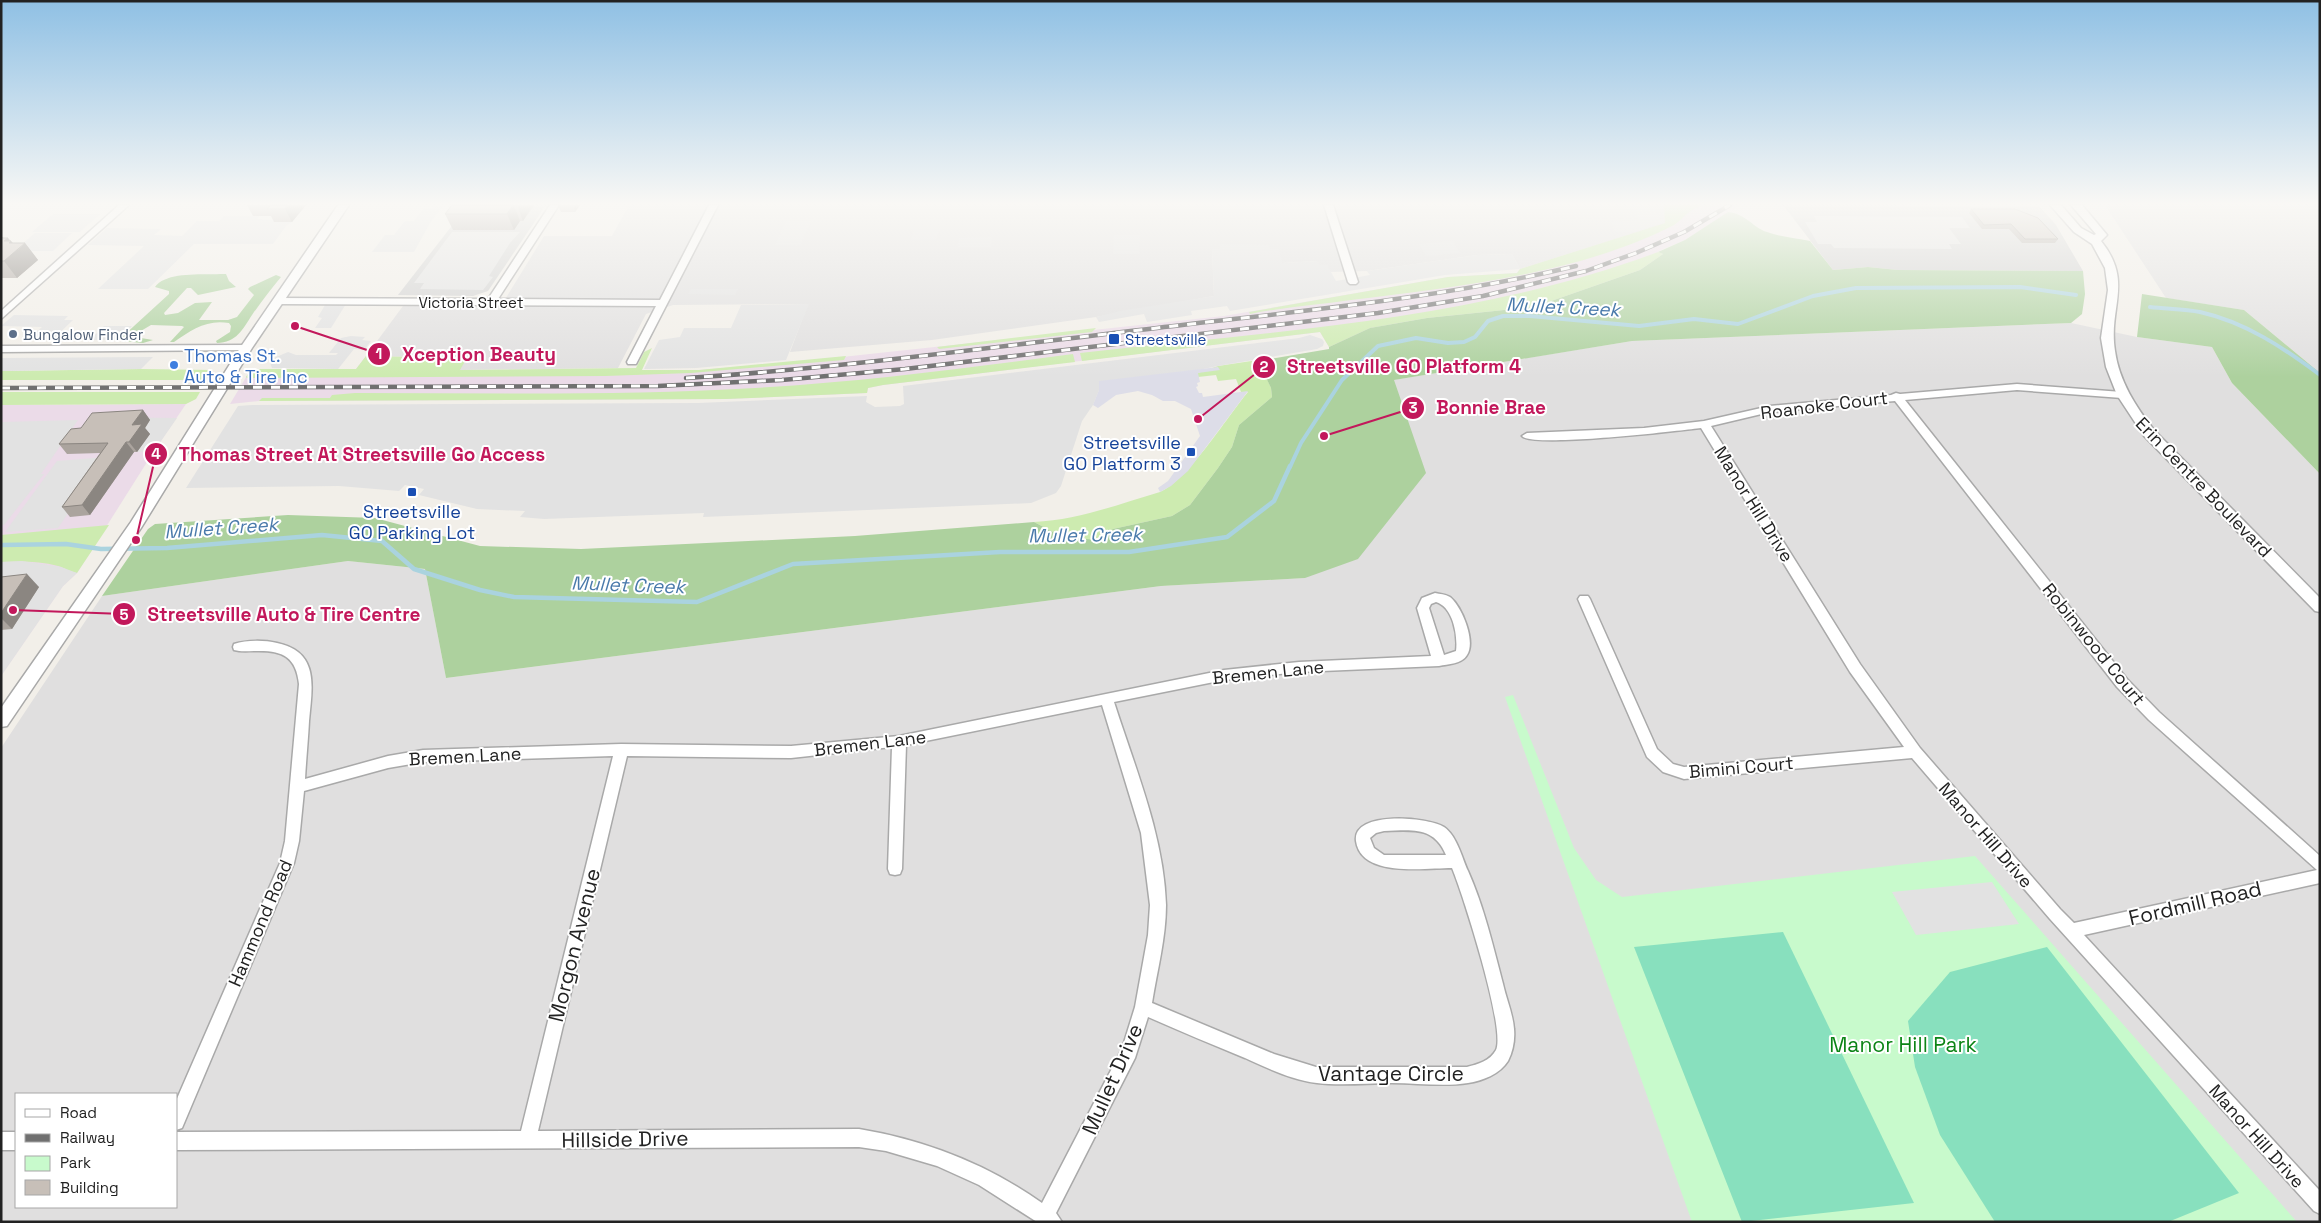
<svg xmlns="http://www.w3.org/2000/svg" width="2321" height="1223" viewBox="0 0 2321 1223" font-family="'Space Grotesk',sans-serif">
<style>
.residential{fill:#e0dfdf;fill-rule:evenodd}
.industrial{fill:#ebdbe8}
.religious{fill:#d0d0d0}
.grass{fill:#cdebb0}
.forest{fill:#add19e}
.park{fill:#c8facc}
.pitch{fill:#88e0be}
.parking{fill:#e2e2e2}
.plaza{fill:#dddde8}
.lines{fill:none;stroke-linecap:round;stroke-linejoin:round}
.stream-far1{stroke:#aad3df;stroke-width:4}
.stream{stroke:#aad3df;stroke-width:4.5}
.minor-casing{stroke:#a9a9a9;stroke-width:3}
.tertiary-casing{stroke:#a9a9a9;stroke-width:3}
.minor{fill:#fff;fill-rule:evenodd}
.tertiary{fill:#fff;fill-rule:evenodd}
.rail-casing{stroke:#707070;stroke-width:4.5}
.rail{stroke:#fff;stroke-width:3;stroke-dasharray:9;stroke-linecap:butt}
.wall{fill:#aba49e}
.shaded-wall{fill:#8b8681}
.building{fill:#c7bfb8;stroke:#8b8681}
.service-dot{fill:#5c6f8a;stroke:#fff;stroke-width:2}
.transit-dot{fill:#1a4fb4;stroke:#fff;stroke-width:2}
.shop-dot{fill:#3f7fe0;stroke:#fff;stroke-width:2}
.labels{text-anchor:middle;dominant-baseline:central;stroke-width:4;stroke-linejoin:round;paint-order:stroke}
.far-street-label{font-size:15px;fill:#222;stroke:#fff}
.far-service-label{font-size:15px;fill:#4e5e75;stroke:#fff;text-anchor:start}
.far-transit-label{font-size:15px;fill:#164399;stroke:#fff;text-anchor:start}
.shop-label{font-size:18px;fill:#366cbe;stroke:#fff;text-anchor:start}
.street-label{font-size:18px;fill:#222;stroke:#fff}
.transit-label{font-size:18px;fill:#164399;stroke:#fff;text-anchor:end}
.water-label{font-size:19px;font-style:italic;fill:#4a7aab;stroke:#fff}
.near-street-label{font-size:21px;fill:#222;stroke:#fff}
.near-park-label{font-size:21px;fill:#0c8416;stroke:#fff}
.leader{fill:none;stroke:#c2185b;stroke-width:2}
.callout-dot{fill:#c2185b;stroke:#fff;stroke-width:2}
.mark-label{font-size:15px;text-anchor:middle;font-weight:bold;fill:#fff}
.callout-label{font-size:19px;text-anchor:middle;font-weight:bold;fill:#c2185b;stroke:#fff;stroke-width:4;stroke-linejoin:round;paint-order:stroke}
</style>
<rect width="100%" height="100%" fill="#f2efe9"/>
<g class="residential">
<path d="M629,205H1664L1666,223L1520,269L1512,254L1477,255L1367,271L1329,272L1327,265H1319L1317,261L1282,263L1270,249L1220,245V249H1212L1214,296L1096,317L932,340L790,352L808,304L673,305L646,314L618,368L459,370L466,358L366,356L403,306H501L544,236H612Z"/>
<path d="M2105,205H2320V373L2244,310L2166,298Z"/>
<path d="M2071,323L2137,337L2212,347L2232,383L2320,474V1222H1V748L102,596L348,561L425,569L446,678L1161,586L1305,578L1393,380L1632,341ZM16,1094H176V1207H16Z"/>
</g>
<g class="industrial">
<path d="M1664,205H1740L1685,240L1659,251L1640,270L1370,328L1329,347L1320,332L883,385L868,388L867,393L726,399L259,401L230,404L251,369H356L366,356L467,358L460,370H699L777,364L1224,316L1448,277L1517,273L1520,269L1665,223Z"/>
<path d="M186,404L154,451L77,573L63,586L1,676V405Z"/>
</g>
<g class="religious">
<path d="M468,205H546L488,291L473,296L398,295Z"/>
<path d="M1783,205L2032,206L2041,208L2056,225L2083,271L1898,270L1868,267L1833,270Z"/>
</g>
<g class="grass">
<path d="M1664,205H1701C1697,208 1692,209 1688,213C1683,217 1680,221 1674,225C1579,274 1456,287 1351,300C1318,305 1284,307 1250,314L1249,312L1448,277L1517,273L1520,269L1665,223Z"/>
<path d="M1658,252L1663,254L1640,270L1534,307L1427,318L1370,328L1329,347L1320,332L1082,361L1080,353C1274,331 1474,321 1658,252Z"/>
<path d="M1096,328L1092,332L939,349L937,347Z"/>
<path d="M652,348L642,370H699L846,356L844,360L691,373L605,376L247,378L246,377L251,369H356L366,356L467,358L460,370L636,368L644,352Z"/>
<path d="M1073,354L1075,362L883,385L868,388L867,393L726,399L259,401L262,398H330L332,395L355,393C488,393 622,396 755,388C861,382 968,368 1073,354Z"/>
<path d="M1258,360L1271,388L1272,397L1239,425L1232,447L1218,468L1190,505L1172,516L1113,529L1095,540L1061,536L1034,522C1078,520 1119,504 1160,492C1188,480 1227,417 1248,392H1241L1236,379L1218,381L1216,375L1198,377V373L1218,366Z"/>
<path d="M141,369L213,370L206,380H1V371Z"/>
<path d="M1,392H200L196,399L186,404L1,405Z"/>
<path d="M109,525L77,573C70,572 65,568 58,566C39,561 21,561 1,562V535Z"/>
</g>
<g class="forest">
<path d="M1728,212C1747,214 1753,228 1767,232C1780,237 1796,238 1810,241L1833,270L1868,267L1898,270L2083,271L2085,294L2082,314L2071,323L1632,341L1394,380L1426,473L1358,559L1305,578L1161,586L446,678L425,569L348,561L102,596L148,529L155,524L288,515L375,518L480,546L581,549L855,536L1034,522L1061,536L1096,540L1113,529L1172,516L1190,505L1218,468L1232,447L1239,425L1272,397L1271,388L1258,361L1329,349V347L1370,328L1427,318L1534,307L1640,270L1663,254L1658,252L1685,240Z"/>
<path d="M223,274H226L229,281L236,287L198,295L191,288H187L164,313L165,315L178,313L195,303L212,302L199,320H228L237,317L254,295L248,289L250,287L276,275L281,277C271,289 261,302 252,315C243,329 236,343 217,343L216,341L230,332L231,326L229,323C207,319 191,330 174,342H170L184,327L182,326L151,325L134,335L135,337L153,340L143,343L122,341V337L169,294V291L155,287C166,271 204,275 223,274Z"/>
<path d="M2142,294L2244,310L2320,373V474L2232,383L2212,347L2137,337Z"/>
</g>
<path class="park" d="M1513,695L1574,848L1596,880L1622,897L1975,856L2297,1222H1692L1505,697Z"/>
<g class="pitch">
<path d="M1783,932L1914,1203L1742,1222L1634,947Z"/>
<path d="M2047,947L2239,1193L2168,1222H1995L1940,1135L1915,1067L1908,1021L1950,972Z"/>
</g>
<g class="parking">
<path d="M442,207L430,223L414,252H372L385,235H394L405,221H414L424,208Z"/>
<path d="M1634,208H1655L1662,223L1635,232H1616L1611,222L1639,220Z"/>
<path d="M53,214H100L80,232H32Z"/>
<path d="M224,216H259L257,219L292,222L286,226L273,244H194L148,289H98L144,246L88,245L107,228L161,229L154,235L182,236L197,221H219Z"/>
<path d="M1814,216L1962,217L1970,228H1949L1961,244H1949L1952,249L1834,248L1831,244H1818L1805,222H1817Z"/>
<path d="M786,221H811L800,246L775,245Z"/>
<path d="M914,230H939L936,240H911Z"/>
<path d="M452,232H520L510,243L489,276L493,277L483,290L420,289L424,283H414Z"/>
<path d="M35,233H72L53,251H14Z"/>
<path d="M1114,235H1140L1139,254H1113Z"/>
<path d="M992,237L991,247H958L959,238Z"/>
<path d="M1453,241L1460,253L1426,256L1419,244Z"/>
<path d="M1220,244L1269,245L1270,249H1279L1282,263L1318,261L1320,265H1327L1336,281L1370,275L1367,271L1477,255L1512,254L1520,269L1445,275L1230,311L1227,306L1191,311L1192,315L1147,322L1144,314L1099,322L1096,317L1120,311L1214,296L1212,249H1220Z"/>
<path d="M691,289H738L735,295L688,294Z"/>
<path d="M346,304L331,328H315L322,318L318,317L325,305Z"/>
<path d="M809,304L786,360L696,368L644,369L659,340L680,337L684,328H731L741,305Z"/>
<path d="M14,315L68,316L64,320H73L53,339L30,338L42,327L1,326Z"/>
<path d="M104,326H132L119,340H90Z"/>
<path d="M1310,335L1322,339L1324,342L1323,346L1317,349L1218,366L1099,390L1093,405L1082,421L1061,486L1056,493L1031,503L703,517L704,513L544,519L520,517L525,511L477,509L419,495L424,489L405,485L399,491L339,486L186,488L238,406L252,405L698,403L867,396L866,402L875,407L900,406L904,404L903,386L1299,338Z"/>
<path d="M351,336L365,337L362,340L371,341L364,350L354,349L338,369L272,368L269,360L288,352L296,355H336L338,353H329L341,338Z"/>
<path d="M153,357L141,369L1,371V358Z"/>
<path d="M91,417L177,418L154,451L137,452L149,435Z"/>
<path d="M78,420L41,474H44L4,525H1V422Z"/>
<path d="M107,457L58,528L5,532L57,461Z"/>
<path d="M22,561L61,567L77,573L63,586L1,676V562Z"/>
<path d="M1992,882L2019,924L1916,935L1892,892Z"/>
</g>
<path class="plaza" d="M1218,367L1220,370L1198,373L1200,382L1197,383L1198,386L1196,387L1199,393H1202L1203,397L1248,391L1188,471L1171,486L1160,492L1158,488L1168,481L1200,436L1191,409L1175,401H1163L1152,395L1138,391L1116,395L1098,408L1093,405L1099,390V381Z"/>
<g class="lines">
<g class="stream-far1">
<path d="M2150,307C2167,309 2184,309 2200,312C2245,322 2284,348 2320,375"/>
<path d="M1290,467L1301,443L1342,380L1378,346L1416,338L1448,343L1464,342L1475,337L1488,321L1503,316H1530L1639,326L1694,319L1738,324L1813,296L1856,288L2020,287L2076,295"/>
</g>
<path class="stream" d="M1,545L66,544L101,549L167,548L322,535L382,541L414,569L480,590L514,597L697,602L793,564L1000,552H1129L1227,537L1274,501L1290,466"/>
<defs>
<g id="minor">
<path d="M119,205H129L1,319V311Z"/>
<path d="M550,205H559L498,299L660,300L709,205H718L636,364H628L627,362L656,306L279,304L274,301L279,298L488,299Z"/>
<path d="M1324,205H1333L1358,282L1356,284H1350L1348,282Z"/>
<path d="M246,345L250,346V350L1,352V346Z"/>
<path d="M2017,384L2122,392L2127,395L2122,398L2017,390L1905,400L2127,679L2159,712L2320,856V883L2084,935L2320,1191V1214L2314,1211L2050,919L1912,758L1684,779L1663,772L1647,757L1578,599L1580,596H1588L1590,599L1657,749L1673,764L1684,767L1904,747L1850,672L1701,428C1677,431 1532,448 1522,436L1527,433L1644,428L1704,421L1770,406L1891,395L1896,393L1900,394ZM1895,401L2117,687L2149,720L2317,870L2074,923L2060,909L1920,748L1860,664L1711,426L1770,412Z"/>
<path d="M1435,593C1440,594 1445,594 1450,597C1462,607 1476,641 1467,655C1462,664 1448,664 1439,666L1299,672L1224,680L1114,702C1135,768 1164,836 1166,905C1166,938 1157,971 1152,1003L1274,1054L1316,1067H1467C1478,1064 1490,1061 1496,1050C1506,1029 1463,894 1452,868C1425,868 1361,878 1356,841C1352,810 1429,817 1444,827C1457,836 1462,858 1468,871C1484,907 1493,946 1503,984C1506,998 1513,1014 1514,1029C1515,1040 1513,1051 1508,1061C1500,1074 1482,1081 1468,1083C1444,1087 1417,1083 1392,1083C1368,1083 1341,1086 1317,1083C1292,1080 1267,1068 1245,1058C1213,1045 1180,1031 1148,1017L1135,1058L1056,1213L1062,1222H1037L979,1185L937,1166L886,1151L859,1147L176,1150V1132L521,1131L613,756L423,762L388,768L304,791L299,841L294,863L182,1128L176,1130V1101L280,863L285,841L299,684C296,656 282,650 254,651C248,651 241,652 234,650L233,647L234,644C247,640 264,640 277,643C320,652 312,687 309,721C308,741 306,760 305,779L388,756L423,750L621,744L791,746L899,736L1224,670L1299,662L1431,656L1417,608L1422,598ZM1436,602C1453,607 1458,635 1456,651L1444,655L1429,608L1431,604ZM1102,705L1141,833L1150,905L1148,935L1135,1007L1122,1049L1042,1203C987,1164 925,1140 859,1129L538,1131L627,756L791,758L892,747L888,869L890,874L895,875L900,874L902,869L906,745ZM1384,831C1412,830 1434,826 1446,855H1384L1374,848L1370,838L1376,833Z"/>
<rect x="1" y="1132" width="15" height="18"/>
</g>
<g id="tertiary">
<path d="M338,205H349L252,348L141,528L7,726L1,727V708L131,522L240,348Z"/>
<path d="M2050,205H2061L2081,228L2094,235L2096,234L2071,205H2082L2107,235L2101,241C2134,282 2108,307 2115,351C2119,381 2136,407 2154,430L2320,598V612L2315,611L2144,436L2117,395L2106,367L2101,338L2108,290L2105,268L2092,244L2074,232Z"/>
</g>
</defs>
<use href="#minor" class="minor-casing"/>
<use href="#tertiary" class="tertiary-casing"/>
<use href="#minor" class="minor"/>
<use href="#tertiary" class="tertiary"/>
<defs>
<g id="rail">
<path d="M686,378C844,368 1000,346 1157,328C1298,311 1438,299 1576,266"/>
<path d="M1,388L658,386L782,380L905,369L1378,313L1483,296L1586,271L1636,253L1684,232L1730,205"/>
</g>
</defs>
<use href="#rail" class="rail-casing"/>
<use href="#rail" class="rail"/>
</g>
<g class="wall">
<path d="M247,205H306L292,222H274L271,216H253Z"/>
<path d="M452,205H533L534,206L523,221H520L514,230H453L445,214Z"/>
<path d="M558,205H580L575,212H561Z"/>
<path d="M1971,209L2058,239L2055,243H2022L2009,229H1982L1969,213Z"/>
<path d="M1,236L4,238H8L13,243H25L38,260L17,278H1Z"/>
<path d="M143,410L150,420L145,428L150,434L137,452H134L90,515L70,517L62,507L100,453L67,454L59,444L81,428Z"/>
<path d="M1,577L39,587L12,629L1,630Z"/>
</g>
<g class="shaded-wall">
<path d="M288,205H306L292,222L285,209Z"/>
<path d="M513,205H514L520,221L514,230L507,214Z"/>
<path d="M517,205H533L523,221Z"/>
<path d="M573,205H580L575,212Z"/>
<path d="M1,236L5,240L8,238L10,242L11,241L18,250L25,243L38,260L17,278L4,261L1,243Z"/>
<path d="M143,410L150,420L145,428L150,434L137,452L129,442L132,425Z"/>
<path d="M126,442L134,452L90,515L82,505Z"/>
<path d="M27,574L39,587L12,629L1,618V613Z"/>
</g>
<g class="building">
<path d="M271,205H288L285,209H267Z"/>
<path d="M452,205H513L507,214H445Z"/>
<path d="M1971,209H2015L2038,218L2058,239H2025L2011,224L1984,225Z"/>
<path d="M1,238H8L4,241H11L9,243H25L4,261H1Z"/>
<path d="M143,410L132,425L142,424L129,442H126L82,505L62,507L108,443L59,444L71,429L81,428L92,413Z"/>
<path d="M27,574L1,613V577Z"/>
</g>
<linearGradient id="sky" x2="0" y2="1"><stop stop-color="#8fc0e4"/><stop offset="0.54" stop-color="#f9f8f5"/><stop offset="1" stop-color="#f9f8f5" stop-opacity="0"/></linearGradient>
<rect width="2321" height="377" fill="url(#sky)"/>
<circle class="service-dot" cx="13" cy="334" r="5"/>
<g class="transit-dot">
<rect x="1108" y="333" width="12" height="12" rx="2.5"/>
<rect x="1186" y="447" width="10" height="10" rx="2.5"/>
<rect x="407" y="487" width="10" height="10" rx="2.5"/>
</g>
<circle class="shop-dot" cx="174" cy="365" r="5"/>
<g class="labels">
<g class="far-street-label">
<text x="471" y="302">Victoria Street</text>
</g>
<g class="far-service-label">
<text x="23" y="334">Bungalow Finder</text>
</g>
<g class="far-transit-label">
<text x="1125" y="339">Streetsville</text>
</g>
<g class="shop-label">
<text x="184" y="355">Thomas St.<tspan x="184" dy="21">Auto &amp; Tire Inc</tspan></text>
</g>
<g class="street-label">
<text transform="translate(1824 405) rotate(-7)">Roanoke Court</text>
<text transform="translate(2204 487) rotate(46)">Erin Centre Boulevard</text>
<text transform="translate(1754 504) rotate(58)">Manor Hill Drive</text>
<text transform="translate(2094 644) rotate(51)">Robinwood Court</text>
<text transform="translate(1268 672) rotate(-6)">Bremen Lane</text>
<text transform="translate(870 743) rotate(-7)">Bremen Lane</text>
<text transform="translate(465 756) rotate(-3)">Bremen Lane</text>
<text transform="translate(1741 767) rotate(-5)">Bimini Court</text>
<text transform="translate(1986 835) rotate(49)">Manor Hill Drive</text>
<text transform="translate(260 923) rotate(-67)">Hammond Road</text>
<text transform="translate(2257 1136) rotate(48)">Manor Hill Drive</text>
</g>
<g class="transit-label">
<text x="1181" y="442">Streetsville<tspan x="1181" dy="21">GO Platform 3</tspan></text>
<text x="412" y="511" text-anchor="middle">Streetsville<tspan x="412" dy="21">GO Parking Lot</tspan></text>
</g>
<g class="water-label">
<text transform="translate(1563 307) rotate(3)">Mullet Creek</text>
<text transform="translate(221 528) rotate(-4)">Mullet Creek</text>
<text transform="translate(1085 535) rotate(-1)">Mullet Creek</text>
<text transform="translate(628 585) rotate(2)">Mullet Creek</text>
</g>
<g class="near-street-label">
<text transform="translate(2195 903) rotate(-13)">Fordmill Road</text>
<text transform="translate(574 945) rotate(-76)">Morgon Avenue</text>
<text x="1391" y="1073">Vantage Circle</text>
<text transform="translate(1112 1079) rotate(-66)">Mullet Drive</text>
<text transform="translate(625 1139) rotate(-1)">Hillside Drive</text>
</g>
<g class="near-park-label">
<text x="1903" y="1044">Manor Hill Park</text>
</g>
</g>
<path class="leader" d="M295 326L379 354M1198 419L1264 367M1324 436L1413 408M136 540L156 454M13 610L124 614"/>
<g class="callout-dot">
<circle cx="295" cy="326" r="5"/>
<circle cx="1198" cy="419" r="5"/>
<circle cx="1324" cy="436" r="5"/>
<circle cx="136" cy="540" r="5"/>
<circle cx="13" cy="610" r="5"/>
<circle cx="379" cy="354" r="12"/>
<circle cx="1264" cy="367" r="12"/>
<circle cx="1413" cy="408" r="12"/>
<circle cx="156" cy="454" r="12"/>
<circle cx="124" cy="614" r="12"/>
</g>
<g class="mark-label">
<text x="379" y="359">1</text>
<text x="1264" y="372">2</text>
<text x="1413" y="413">3</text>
<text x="156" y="459">4</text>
<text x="124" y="620">5</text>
</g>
<g class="callout-label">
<text x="479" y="361">Xception Beauty</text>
<text x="1404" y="373">Streetsville GO Platform 4</text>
<text x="1491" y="414">Bonnie Brae</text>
<text x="362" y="461">Thomas Street At Streetsville Go Access</text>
<text x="284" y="621">Streetsville Auto &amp; Tire Centre</text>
</g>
<rect width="2321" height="1223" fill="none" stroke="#222222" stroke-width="5"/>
<rect x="15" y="1093" width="162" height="115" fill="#ffffff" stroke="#a7a7a7"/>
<rect x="25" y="1109" width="25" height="8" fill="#ffffff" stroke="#a7a7a7"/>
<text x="60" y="1118" font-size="15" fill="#222222">Road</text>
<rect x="25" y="1134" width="25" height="8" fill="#707070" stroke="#a7a7a7"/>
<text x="60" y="1143" font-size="15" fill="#222222">Railway</text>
<rect x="25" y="1156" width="25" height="15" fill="#c8facc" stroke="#a7a7a7"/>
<text x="60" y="1168" font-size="15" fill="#222222">Park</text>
<rect x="25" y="1180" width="25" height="15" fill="#c7bfb8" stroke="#a7a7a7"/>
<text x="60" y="1193" font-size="15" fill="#222222">Building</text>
</svg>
